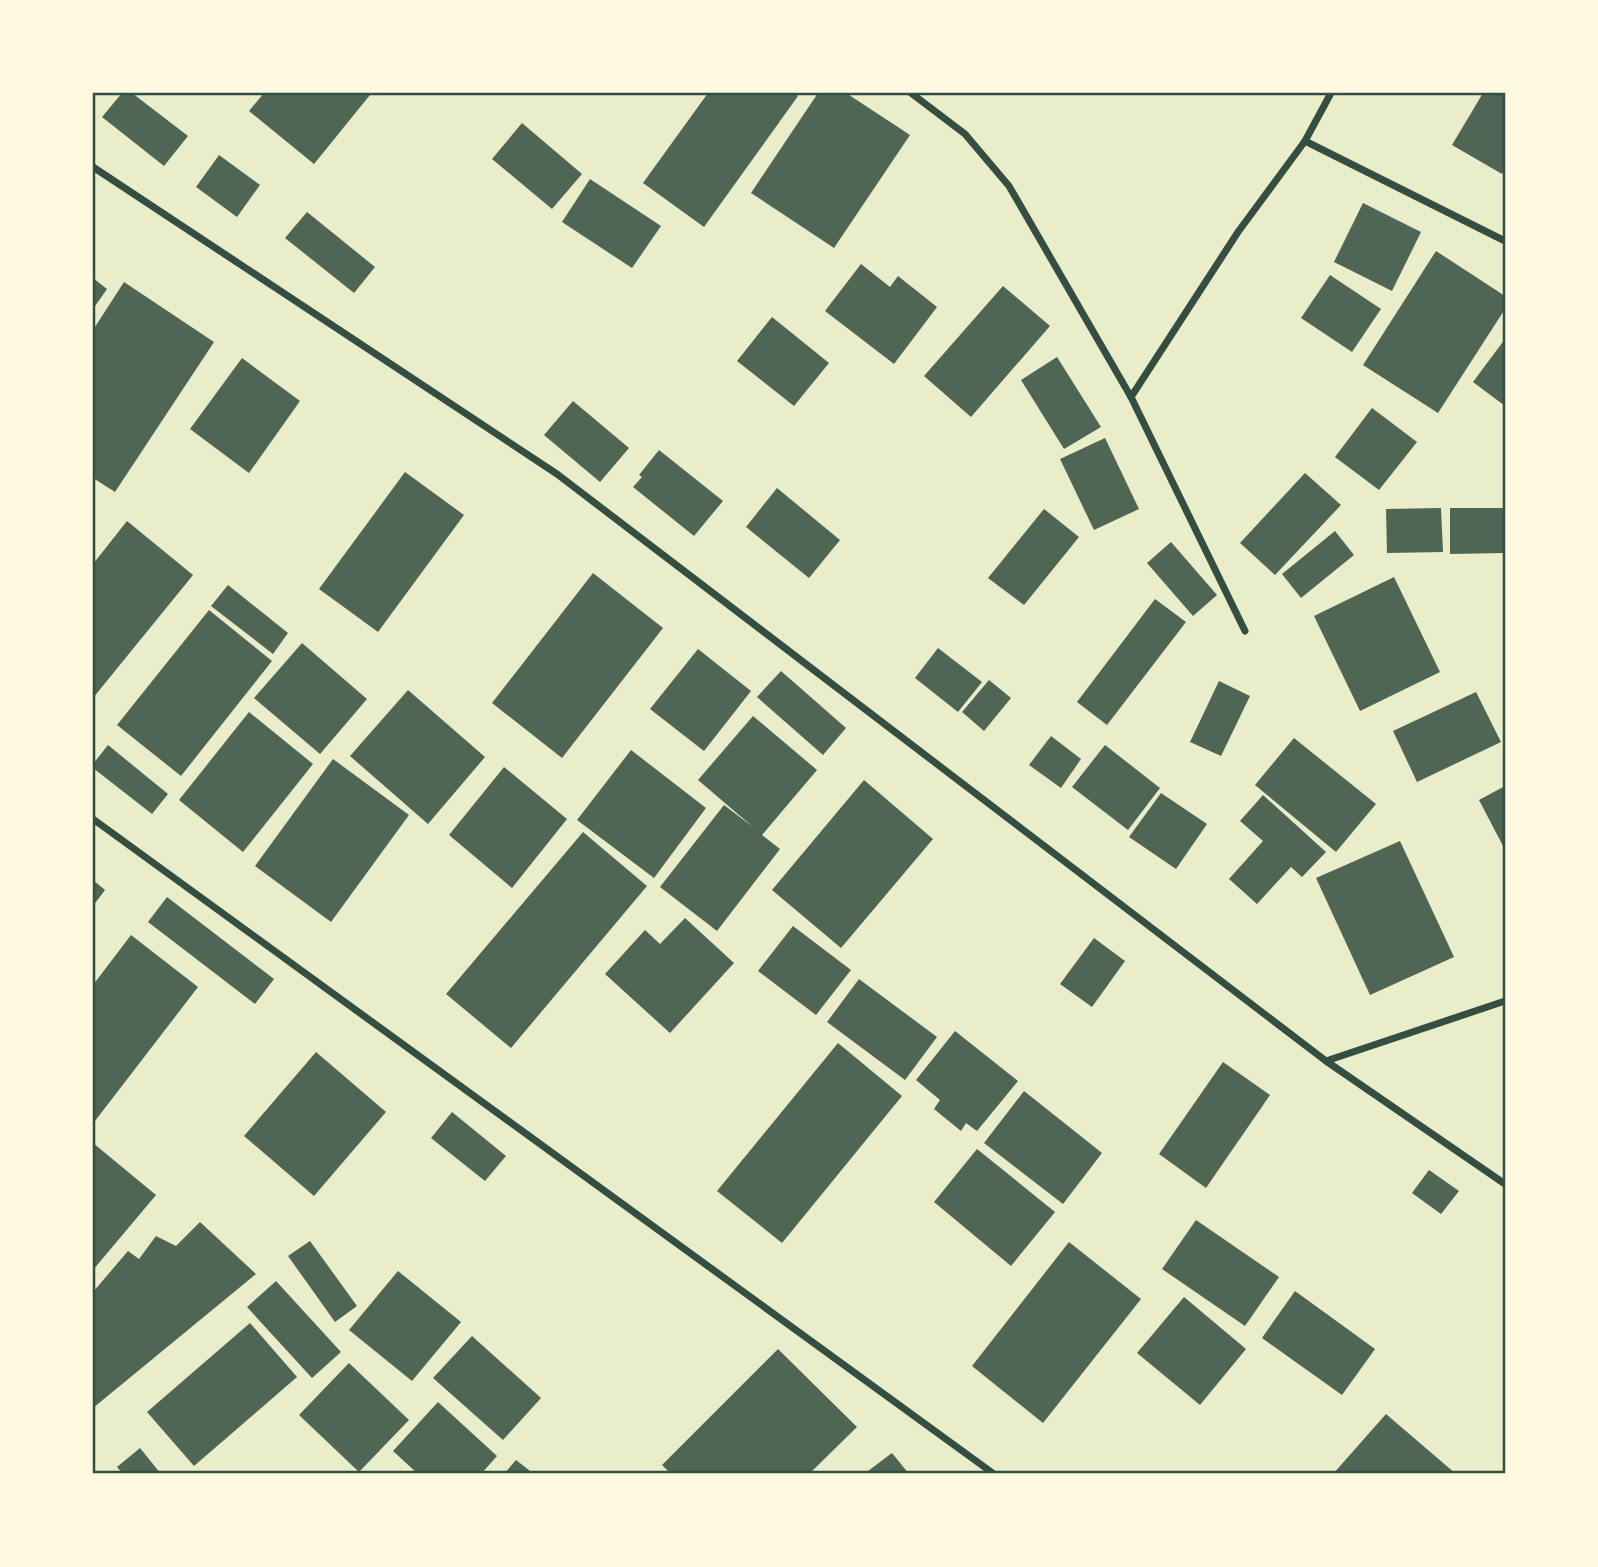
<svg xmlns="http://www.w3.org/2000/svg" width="1598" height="1567" viewBox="0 0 1598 1567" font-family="Figtree,sans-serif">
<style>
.building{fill:#4f6655}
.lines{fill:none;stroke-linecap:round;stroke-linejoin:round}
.minor{stroke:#344e41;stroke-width:7}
.neatline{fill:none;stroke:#344e41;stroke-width:2.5}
</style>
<rect width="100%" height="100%" fill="#e9edc9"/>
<g class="building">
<path d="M122,93H132L188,136L164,166L102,117Z"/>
<path d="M264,93H367L370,95L314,164L249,111Z"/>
<path d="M708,93H794L798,96L704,227L643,183Z"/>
<path d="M818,93H846L910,135L834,248L751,193Z"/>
<path d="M1483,93H1505V169L1502,174L1452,145Z"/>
<path d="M522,123L582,174L552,209L492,159Z"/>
<path d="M219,155L260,185L237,217L196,187Z"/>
<path d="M590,179L661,226L632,268L562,222Z"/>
<path d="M1363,203L1421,232L1392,291L1334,262Z"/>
<path d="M307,212L375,267L354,293L285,238Z"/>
<path d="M1436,251L1505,296V309L1438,413L1363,365Z"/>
<path d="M861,264L890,287L898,276L937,307L894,364L825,311Z"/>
<path d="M1330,275L1381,309L1352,352L1301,318Z"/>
<path d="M93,278L107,289L93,309Z"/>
<path d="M124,282L214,342L115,492L93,478V330Z"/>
<path d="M1003,286L1050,326L971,417L924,376Z"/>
<path d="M772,317L829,363L794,406L737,361Z"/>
<path d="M1505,339V406L1473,382Z"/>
<path d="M1057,357L1101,427L1064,449L1021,380Z"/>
<path d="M242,358L300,401L249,473L190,429Z"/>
<path d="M573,401L629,448L600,482L544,435Z"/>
<path d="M1372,408L1417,442L1379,490L1335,457Z"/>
<path d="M1105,438L1139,509L1094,530L1060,459Z"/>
<path d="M659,450L723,501L694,536L633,487L642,477L639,475Z"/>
<path d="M405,472L464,515L378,632L319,589Z"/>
<path d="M1305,473L1341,505L1275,575L1240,543Z"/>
<path d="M777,488L840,540L809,578L746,527Z"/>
<path d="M1441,508L1443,552L1387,553L1386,509Z"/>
<path d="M1450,508H1505V553L1450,554Z"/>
<path d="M1044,509L1079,537L1024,605L988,578Z"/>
<path d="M127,521L193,575L93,698V564Z"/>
<path d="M1335,531L1354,555L1301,598L1282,574Z"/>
<path d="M1171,542L1217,595L1193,616L1147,563Z"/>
<path d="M593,573L663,628L562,758L492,703Z"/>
<path d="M1394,577L1440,672L1360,711L1314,616Z"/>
<path d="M228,585L288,633L273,654L211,606Z"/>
<path d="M1155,599L1186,622L1107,725L1077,702Z"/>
<path d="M209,610L272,661L181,776L117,725Z"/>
<path d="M302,643L367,699L320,754L254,698Z"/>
<path d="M938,648L982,682L958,712L915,678Z"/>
<path d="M698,649L751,691L704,751L650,709Z"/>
<path d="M781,671L846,728L823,755L757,697Z"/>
<path d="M989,680L1011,698L984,731L962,712Z"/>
<path d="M1219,681L1250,696L1221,756L1190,742Z"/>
<path d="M408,690L485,757L428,824L350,756Z"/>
<path d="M1476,692L1501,742L1417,782L1393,731Z"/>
<path d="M249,712L313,764L243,852L179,800Z"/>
<path d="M753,716L817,770L762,835L780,849L717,931L660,887L724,805L753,827L698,780Z"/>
<path d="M1051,736L1081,759L1061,788L1029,765Z"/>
<path d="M1294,738L1376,804L1336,852L1255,785Z"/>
<path d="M108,745L168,794L152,814L93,768V764Z"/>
<path d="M1105,745L1160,788L1128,830L1072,787Z"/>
<path d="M631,750L706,808L654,878L577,820Z"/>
<path d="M333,759L409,815L331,922L255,866Z"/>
<path d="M504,767L567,819L512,888L449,835Z"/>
<path d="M864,780L933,839L841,948L772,890Z"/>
<path d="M1505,786V845L1503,846L1479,800Z"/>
<path d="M1161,793L1207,824L1176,869L1129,837Z"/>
<path d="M1263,795L1326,852L1302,877L1291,867L1257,904L1229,879L1263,841L1240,821Z"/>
<path d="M583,832L647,886L511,1048L446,994Z"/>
<path d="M1400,841L1454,957L1370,995L1316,878Z"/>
<path d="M93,880L105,890L93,906Z"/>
<path d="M167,897L274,979L255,1004L148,922Z"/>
<path d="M685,918L734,963L670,1033L605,974L645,930L660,944Z"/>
<path d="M793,926L851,970L816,1015L758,971Z"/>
<path d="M131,935L198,987L95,1121L93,1119V985Z"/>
<path d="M1094,938L1125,961L1092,1007L1060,984Z"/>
<path d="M859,979L937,1037L905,1080L827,1022Z"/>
<path d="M955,1031L1018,1081L977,1131L966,1123L961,1131L934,1109L940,1100L916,1080Z"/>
<path d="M838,1043L902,1096L782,1243L717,1191Z"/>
<path d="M316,1052L386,1112L314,1196L244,1136Z"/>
<path d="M1223,1062L1270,1095L1206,1188L1159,1154Z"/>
<path d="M1024,1091L1102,1153L1063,1204L984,1143Z"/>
<path d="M452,1112L506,1156L485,1181L431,1138Z"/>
<path d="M93,1143L156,1195L93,1270Z"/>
<path d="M977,1149L1055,1212L1011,1266L934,1202Z"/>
<path d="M1429,1170L1459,1191L1441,1214L1412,1193Z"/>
<path d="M1196,1220L1279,1277L1245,1326L1162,1269Z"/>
<path d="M200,1222L256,1274L93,1408V1292L128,1251L139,1259L156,1236L176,1246Z"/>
<path d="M310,1241L357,1306L335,1322L288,1256Z"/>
<path d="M1069,1242L1141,1299L1043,1423L972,1366Z"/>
<path d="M398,1271L461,1322L412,1381L349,1330Z"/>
<path d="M276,1281L341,1352L312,1378L247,1307Z"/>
<path d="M1295,1291L1375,1349L1342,1395L1262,1338Z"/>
<path d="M1184,1297L1246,1349L1200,1405L1137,1353Z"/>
<path d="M250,1323L297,1377L194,1466L147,1412Z"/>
<path d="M472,1336L541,1398L503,1440L433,1378Z"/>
<path d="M778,1349L857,1427L809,1474H671L662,1465Z"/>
<path d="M349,1363L409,1420L359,1472L299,1415Z"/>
<path d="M438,1402L497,1456L481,1474H418L393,1451Z"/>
<path d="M1386,1414L1456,1474H1333Z"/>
<path d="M140,1448L161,1474H123L117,1467Z"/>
<path d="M892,1453L909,1474H864Z"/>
<path d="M516,1460L534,1474H504Z"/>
</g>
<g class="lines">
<g class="minor">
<path d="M911,93L965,134L1009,186L1131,397L1245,631"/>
<path d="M1305,141L1505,241"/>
<path d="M93,167L557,474L1326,1061L1505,1184"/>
<path d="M1131,397L1238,232L1305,141L1331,93"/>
<path d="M93,819L994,1474"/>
<path d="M1326,1061L1505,1001"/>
</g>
</g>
<rect width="1598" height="1567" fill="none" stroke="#fefae0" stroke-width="189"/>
<rect x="94" y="94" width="1410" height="1378" class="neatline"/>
</svg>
